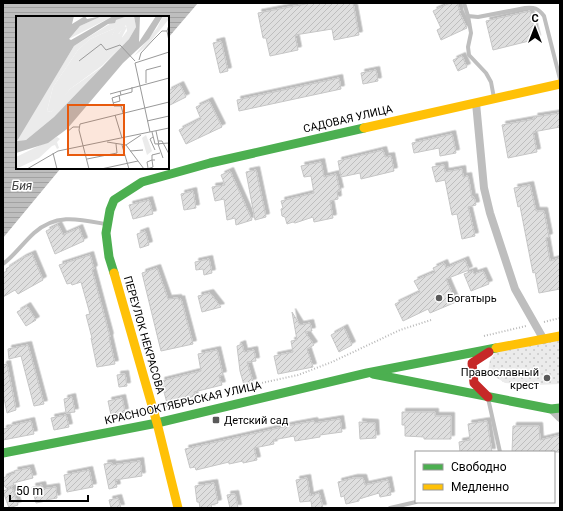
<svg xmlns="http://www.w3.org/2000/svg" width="563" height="511" viewBox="0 0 563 511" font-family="Roboto,sans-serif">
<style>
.park{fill:url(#park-dots)}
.water{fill:url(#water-rules)}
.building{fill:url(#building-hatch);stroke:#c6c6c6;filter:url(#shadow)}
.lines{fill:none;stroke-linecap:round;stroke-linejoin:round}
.path{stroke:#b9b9b9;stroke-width:2;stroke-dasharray:1 2;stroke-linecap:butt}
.lane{stroke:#bebebe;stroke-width:4}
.street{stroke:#bebebe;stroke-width:8}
.fast{stroke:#4caf50;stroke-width:9}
.slow{stroke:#ffc107;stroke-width:9}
.jam{stroke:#c62828;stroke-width:9}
.poi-dot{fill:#595959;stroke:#fff;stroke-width:1.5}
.labels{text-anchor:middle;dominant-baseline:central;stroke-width:3;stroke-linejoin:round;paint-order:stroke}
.street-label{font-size:11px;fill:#000;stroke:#fff}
.poi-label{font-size:11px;fill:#000;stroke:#fff;text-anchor:start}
.water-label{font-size:12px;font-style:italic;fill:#434343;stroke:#fff}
.inset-road{fill:none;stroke:#999;stroke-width:1}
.view{fill:#e8590c;fill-opacity:0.15;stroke:#e8590c;stroke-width:2}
.inset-edge{fill:none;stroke:#000;stroke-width:2}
</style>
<defs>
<pattern id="park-dots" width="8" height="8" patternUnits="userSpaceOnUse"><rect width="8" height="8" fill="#ebebeb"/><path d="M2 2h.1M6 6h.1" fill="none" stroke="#c8c8c8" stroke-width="1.8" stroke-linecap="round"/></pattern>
<pattern id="water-rules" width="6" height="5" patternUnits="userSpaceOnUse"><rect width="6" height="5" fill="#bebebe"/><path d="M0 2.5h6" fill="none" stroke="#a2a2a2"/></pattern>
<pattern id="building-hatch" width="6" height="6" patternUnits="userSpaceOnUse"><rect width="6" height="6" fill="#dfdfdf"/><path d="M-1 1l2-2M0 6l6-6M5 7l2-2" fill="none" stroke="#bebebe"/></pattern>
<filter id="shadow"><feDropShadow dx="3.5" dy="-3.5" stdDeviation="0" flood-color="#0004"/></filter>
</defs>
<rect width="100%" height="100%" fill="#fff"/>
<path class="park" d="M560,339V384L536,385L505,383L488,372L490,360L496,351Z"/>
<path class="water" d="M3,3H198L168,38V17H17V168H61L3,238Z"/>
<g class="building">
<path d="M311,3H353L359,35L334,40L332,29L295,35L298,50L270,56L266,38H263L258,13Z"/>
<path d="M450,3H457L460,11L459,12L467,28L441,40L437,30L441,28L433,11Z"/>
<path d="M530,11L537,39L493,50L486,21Z"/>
<path d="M221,41L228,71L220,73L213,43Z"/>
<path d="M462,56L467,67L458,71L453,60Z"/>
<path d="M376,70L378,81L363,84L361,73Z"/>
<path d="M339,78L341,89L239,111L237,100Z"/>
<path d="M180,85L186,97L168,106V91Z"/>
<path d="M209,101L222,127L186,144L179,130L201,119L196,107Z"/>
<path d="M560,113V127L533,132L537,152L508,158L502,125L535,119L534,117Z"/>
<path d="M452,134L456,153L440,156L439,148L414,153L412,143Z"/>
<path d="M383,150L385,157L391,156L394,171L361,179L360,173L341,177L338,161Z"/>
<path d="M321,162L324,177L336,174L340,191H337L338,199L330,201L333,218L314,222L313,217L295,223L293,222L287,224L285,217L282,216L281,209L283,208L281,201L314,193L311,176L304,177L301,166Z"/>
<path d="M444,165L445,172L462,169L463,177L468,176L472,198L474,197L476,205L468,207L475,236L462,239L457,214L452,215L445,180L436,182L432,167Z"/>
<path d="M256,170L266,217L255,220L246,172Z"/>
<path d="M230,171L252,220L236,225L235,218L227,220L224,199L215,201L212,187L225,185L221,175Z"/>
<path d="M530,185L536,211H544L549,237L546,238L550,261L560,258V289L539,293L535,272L533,273L520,206L518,207L514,188Z"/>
<path d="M193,191L196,208L184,210L181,194Z"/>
<path d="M149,200L153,214L133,219L129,205Z"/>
<path d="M58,225L63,235L79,228L84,241L55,254L46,231Z"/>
<path d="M145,231L149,245L140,248L137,234Z"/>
<path d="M32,254L43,280L18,294L15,290L3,297V273L7,271L6,269L23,258Z"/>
<path d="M90,255L94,269L92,270L110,337L109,338L115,364L97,367L91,338H92L86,315L90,314L81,282L72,285L71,283L67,284L59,265Z"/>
<path d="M209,259L212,273L204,275L203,269L196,270L195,262Z"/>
<path d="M465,260L469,270L446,279L456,302L430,313L428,309L403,321L395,304L420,292L414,281L435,272L433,268L444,263L446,268Z"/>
<path d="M157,268L168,299L178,298L179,300L181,299L193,344L161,351L142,273Z"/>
<path d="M473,271L474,274L483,271L489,284L471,291L464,274Z"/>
<path d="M210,293L221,307L202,312L198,296Z"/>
<path d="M27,306L36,320L26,326L17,312Z"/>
<path d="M292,312L300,325L310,323L312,331L305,332L314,345L307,349L313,367L278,374L274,356L293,352L291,341L297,340Z"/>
<path d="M344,328L352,345L339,352L331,335Z"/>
<path d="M242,344L244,352L254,350L256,361L247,362L253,382L244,385L240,371L237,346Z"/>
<path d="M28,345L44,404L34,406L21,356L9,359L8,349Z"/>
<path d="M217,350L223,375L219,376L222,385L194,392L195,396L167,403L161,381L201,371L198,354Z"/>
<path d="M7,364L16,410L7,413L3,393V365Z"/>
<path d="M125,374L127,386L119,387L117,375Z"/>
<path d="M72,397L75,412L66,413L64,399Z"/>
<path d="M122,398L125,412L111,415L108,401Z"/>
<path d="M402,412H435V416H451V439H424V437L405,436V425H402Z"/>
<path d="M66,415L69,427L54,430L51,418Z"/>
<path d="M340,419L342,432L320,435V437L295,441L294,436L273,440L274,444L254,448L257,460L243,463V461L229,464V462L196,470L195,467L190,468L185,449L292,425L314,421L315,423Z"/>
<path d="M31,421L34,434L3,440V429L9,428V426Z"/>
<path d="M487,421L492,452H460L459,442L470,440L468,424Z"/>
<path d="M359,422L375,423L376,438L360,439Z"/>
<path d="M513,426H539L540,440L560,435V452H512Z"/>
<path d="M140,461L142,476L115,480L117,487L109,489L104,464L112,463V465Z"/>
<path d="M30,468L33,478L13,483L14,485L6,488L4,485H3V478L15,473L14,471Z"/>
<path d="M89,470L93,487L67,492L64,475Z"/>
<path d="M307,478L310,496L319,493L323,508H312L311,501L300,502L296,480Z"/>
<path d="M354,478H363L365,485L388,480L391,495L380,497L379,493L359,499V501L346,504L344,496L341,497L338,482Z"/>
<path d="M214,483L218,503L211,505L212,508H200L199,502H197L195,486Z"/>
<path d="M42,485L43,489L56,487L57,498L46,500V501L36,503L32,487Z"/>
<path d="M12,488L18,505L9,508L3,491Z"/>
<path d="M235,494L238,508H230L227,495Z"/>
<path d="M118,498L121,508H111L109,500Z"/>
</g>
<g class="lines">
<g class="path">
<path d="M544,322L560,318"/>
<path d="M484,336L526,326"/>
<path d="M163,407L207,395L298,375L332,362L400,330L431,320"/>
<path d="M115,419L143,412"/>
</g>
<g class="lane">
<path d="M464,3L468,16L478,17L525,8C534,7 538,8 544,16L560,79"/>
<path d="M468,16L471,33L468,47L469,55L486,73L491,82L494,98"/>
<path d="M3,264C15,255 23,243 34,233C56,213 79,219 105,224"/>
<path d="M488,398L500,452"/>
<path d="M390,508L416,502"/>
</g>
<g class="street">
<path d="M476,103L484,188L490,213L515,289L544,340"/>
<path d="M551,409L560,418"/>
</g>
<g class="fast">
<path d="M114,273L109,257L106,233L110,210L114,200L142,182L210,163L364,128"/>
<path d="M373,374L551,409L560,408"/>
<path d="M3,453L157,423L367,373L496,348"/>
</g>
<g class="slow">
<path d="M364,128L560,84"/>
<path d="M114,273L157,423L178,508"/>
<path d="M496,348L560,336"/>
</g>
<path class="jam" d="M488,397L474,383L472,363L489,352"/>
</g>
<g class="poi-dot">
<circle cx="439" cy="298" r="4"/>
<circle cx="547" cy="378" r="4"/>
<rect x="212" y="416" width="8" height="8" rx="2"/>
</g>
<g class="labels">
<g class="street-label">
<text transform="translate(348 119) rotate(-13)">САДОВАЯ УЛИЦА</text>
<text transform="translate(144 335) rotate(74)">ПЕРЕУЛОК НЕКРАСОВА</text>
<text transform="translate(183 403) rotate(-13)">КРАСНООКТЯБРЬСКАЯ УЛИЦА</text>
</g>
<g class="poi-label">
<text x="447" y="298">Богатырь</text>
<text x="539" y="372" text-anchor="end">Православный<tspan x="539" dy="13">крест</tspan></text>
<text x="224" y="420">Детский сад</text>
</g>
<g class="water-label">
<text x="22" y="186">Бия</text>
</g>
</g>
<g transform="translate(16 16)">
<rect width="153" height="153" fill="#fff"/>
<path d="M101,8H103L96,19L103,18L108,10L111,11L106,21L108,26L87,49L54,73L42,89L35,96L31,95L37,71L62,34L74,23L97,13Z" fill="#ebebeb"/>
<path d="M86,0H97L53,23L64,10ZM112,0H118L120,11L113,23L38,101L10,124L0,125L58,30L100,4ZM102,8L96,19L99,22L110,9L111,15L105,23L107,26L87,50L54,73L35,96L31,95L37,71L62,34L74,23L97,13ZM147,0H153V3L131,30L118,40L141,12ZM130,119L136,135L131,139L126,122ZM41,121L44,123L41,126L43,132L41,133L39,129L36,130L23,142L0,153V141Z" fill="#ebebeb" fill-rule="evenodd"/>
<path d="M0,0H58L56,8L69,0L71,3L86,0L64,10L53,23L55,24L97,0H112L100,4L99,7L92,8L58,30L1,125L10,124L38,101L113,23L120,11L118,0H124L123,26L140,0H147L133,23L107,47L51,113L32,127L0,137Z" fill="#bebebe"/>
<path class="inset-road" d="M153,9L151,15L153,25M123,44L125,37L137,24L146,15H151M63,45L85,28L90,34L104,29L119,45M130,67V54L145,50M104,75L105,79L96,82L98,90H105L107,97M94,78L153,62M105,79L116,76V71M97,87L104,85L103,79M99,99L106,122M131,105L153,100M140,115L143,129M51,116L57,111H63M134,116L119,47L153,36M136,116L139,128L153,127M137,121L134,123L139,134M142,125H146L153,138M91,126L110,129L125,119M142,128L147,142M106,129L113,153M110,129L128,153M114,135L127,134M37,137L41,153M71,143L101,137L100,128M139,144H136V139L144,137M11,153L42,135L153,112M73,153L63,114L64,108L153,86M85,153L122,145M131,153L137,151L136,144L131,146L132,152"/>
<path class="view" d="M52,89H108V139H52Z"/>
<rect width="153" height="153" class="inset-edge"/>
</g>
<rect width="563" height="511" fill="none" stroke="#000000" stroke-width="8"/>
<rect x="415" y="451" width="140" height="52" fill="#ffffff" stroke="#999999"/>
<rect x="423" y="464" width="20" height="6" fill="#4caf50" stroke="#999999"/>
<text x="451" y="471" font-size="12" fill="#000000">Свободно</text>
<rect x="423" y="484" width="20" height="6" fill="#ffc107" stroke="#999999"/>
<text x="451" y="491" font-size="12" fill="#000000">Медленно</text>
<g transform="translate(535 28)" stroke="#ffffff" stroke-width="3" paint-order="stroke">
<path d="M0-3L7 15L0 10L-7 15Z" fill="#000000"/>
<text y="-6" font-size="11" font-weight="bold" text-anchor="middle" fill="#000000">С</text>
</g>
<path d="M10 495v6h78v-6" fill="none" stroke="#000000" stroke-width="2"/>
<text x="16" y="495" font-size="12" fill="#000000" stroke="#ffffff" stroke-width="3" paint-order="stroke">50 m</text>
</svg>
